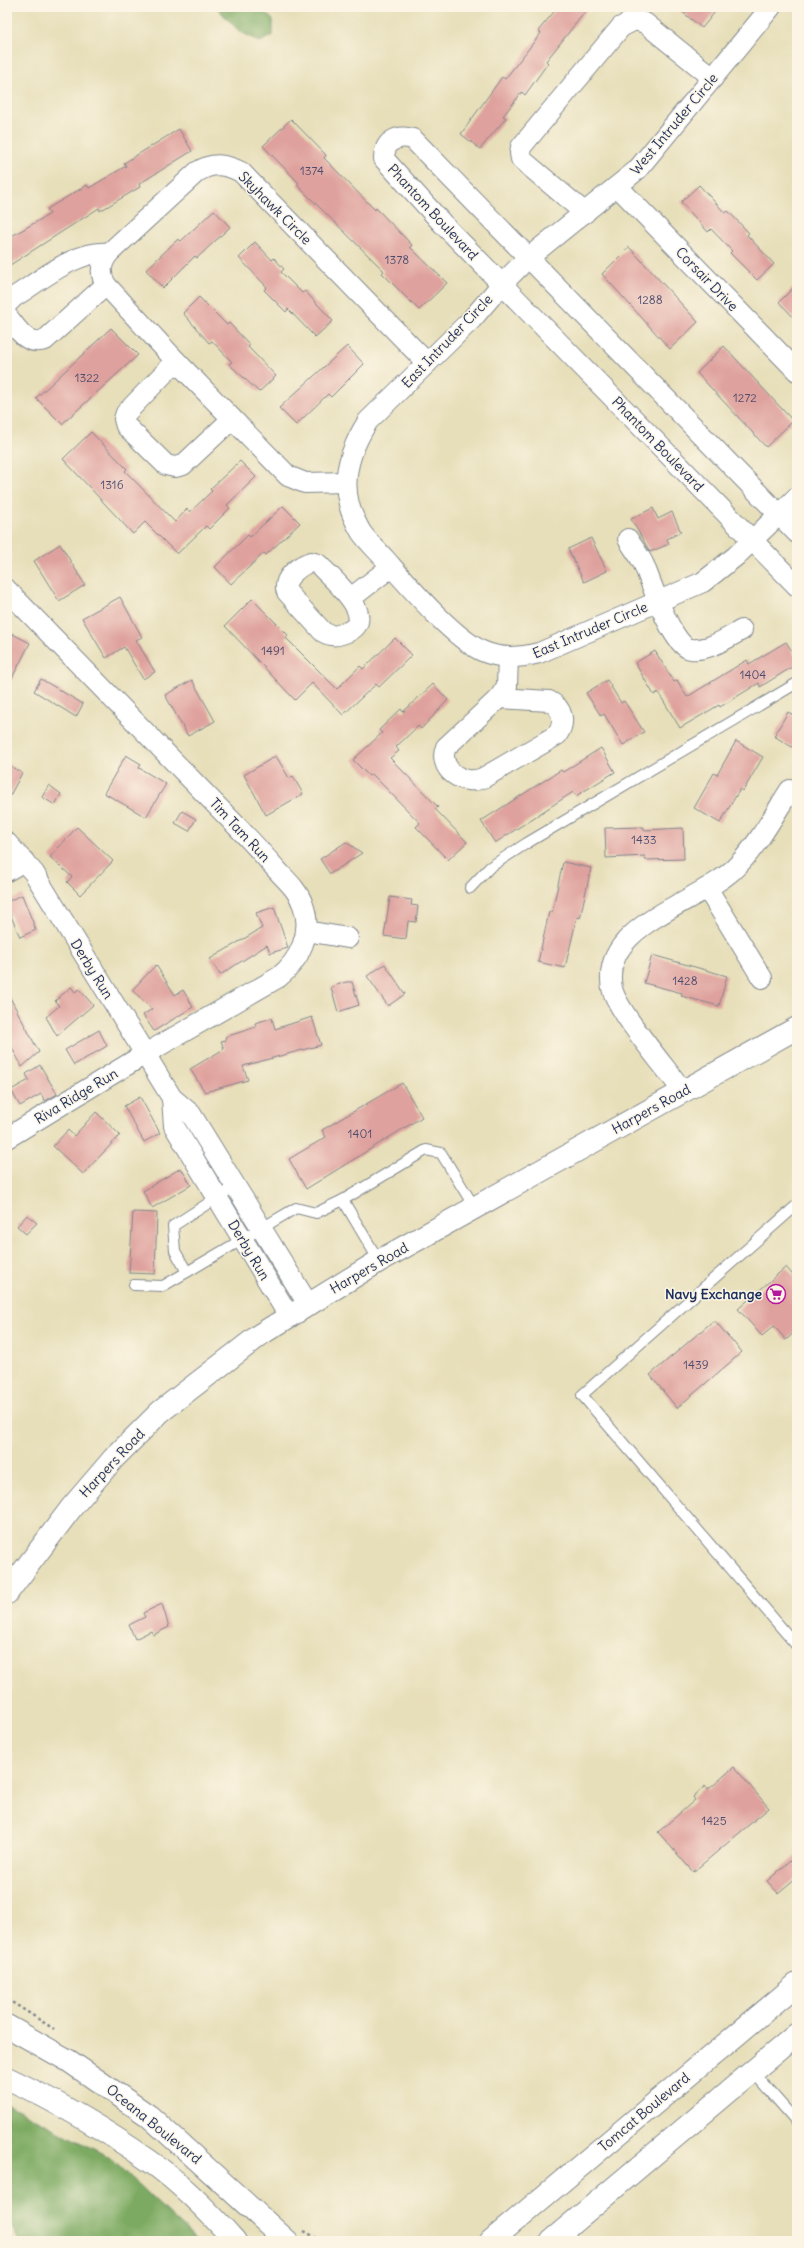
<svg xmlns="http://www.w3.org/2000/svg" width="804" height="2248" viewBox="0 0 804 2248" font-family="Delius,sans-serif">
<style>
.forest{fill:#7daa62;stroke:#4c6c60}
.building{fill:#dfa19d}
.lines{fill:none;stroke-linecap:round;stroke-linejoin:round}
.lane-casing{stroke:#81878c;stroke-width:12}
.street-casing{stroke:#81878c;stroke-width:22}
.secondary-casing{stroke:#81878c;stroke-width:24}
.path{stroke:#81878c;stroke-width:2.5;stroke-dasharray:3 3;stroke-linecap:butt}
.lane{stroke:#fff;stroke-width:10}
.street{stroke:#fff;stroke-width:20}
.secondary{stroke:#fff;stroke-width:22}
.labels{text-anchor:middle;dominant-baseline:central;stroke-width:3;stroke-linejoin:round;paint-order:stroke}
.number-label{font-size:12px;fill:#4c4c6e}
.street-label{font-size:14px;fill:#1b2f5e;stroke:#fcf5e5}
.poi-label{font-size:14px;font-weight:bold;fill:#1b2f5e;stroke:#fcf5e5;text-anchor:end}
</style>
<rect width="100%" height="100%" fill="#fcf5e5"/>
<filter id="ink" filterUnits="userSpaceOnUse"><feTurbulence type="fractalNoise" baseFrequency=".025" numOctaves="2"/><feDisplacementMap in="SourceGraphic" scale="8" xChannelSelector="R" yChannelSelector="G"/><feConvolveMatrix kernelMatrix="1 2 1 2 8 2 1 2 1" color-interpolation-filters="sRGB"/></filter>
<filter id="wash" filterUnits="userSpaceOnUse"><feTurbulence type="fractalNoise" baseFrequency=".012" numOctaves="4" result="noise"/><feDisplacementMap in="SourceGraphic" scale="16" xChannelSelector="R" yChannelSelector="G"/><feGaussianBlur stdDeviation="0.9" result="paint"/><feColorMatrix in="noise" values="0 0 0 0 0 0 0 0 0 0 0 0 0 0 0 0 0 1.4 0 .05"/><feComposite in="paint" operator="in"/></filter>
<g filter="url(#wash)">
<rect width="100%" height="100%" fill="#e7dfba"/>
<g class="forest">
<path d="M216,7H260L273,20V35L260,42L239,31Z"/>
<path d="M7,2104L109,2157L197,2241H19L7,2216Z"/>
</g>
<g id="blocks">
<g class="building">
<path d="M558,7H589L546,61L548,63L525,95L522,92L503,116L506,118L480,149L461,134L502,77L505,79L541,33L538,31Z"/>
<path d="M676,7H719L702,28Z"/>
<path d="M291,119L326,155L324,158L375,210L376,208L412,245L410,247L447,283L419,310L382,273L384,271L297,185L299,183L263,146Z"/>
<path d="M179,129L192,151L139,184L140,187L100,211L99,208L7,267V232L10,237L50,214L47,209L87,185L89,188L126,166L124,163Z"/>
<path d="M699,185L725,213L728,211L749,233L747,235L774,264L757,280L730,253L732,251L711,229L708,232L681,202Z"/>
<path d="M214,210L230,227L197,258L195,256L163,288L146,270L178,239L181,241Z"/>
<path d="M255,242L272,260L274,258L284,269L281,272L302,293L305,291L333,321L315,337L288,309L286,312L264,290L267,287L239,258Z"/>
<path d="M629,247L698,322L670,349L602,274Z"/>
<path d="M797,284V321L779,302Z"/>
<path d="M199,297L227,325L229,323L250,345L248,347L276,376L259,392L229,364L232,362L212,341L209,343L183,313Z"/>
<path d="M111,328L138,355L62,424L36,398Z"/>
<path d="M347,346L364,364L331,397L328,394L296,425L279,408Z"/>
<path d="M724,346L793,421L766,447L697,373Z"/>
<path d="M91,432L127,469L125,471L175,522L187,509L190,512L212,491L210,489L240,461L256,477L227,505L230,508L209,529L206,526L177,554L145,522L133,534L63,459Z"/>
<path d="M283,506L300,523L266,555L264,553L231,584L215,567L248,535L250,537Z"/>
<path d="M653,508L658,519L672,512L681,532L667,539L669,544L650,552L631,519Z"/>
<path d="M591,538L607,571L584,582L568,549Z"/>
<path d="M60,544L85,585L59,601L34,561Z"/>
<path d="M120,597L142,637L136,640L155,672L143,679L124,647L106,658L82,618Z"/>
<path d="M252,599L288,635L286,638L337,689L360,666L363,669L395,638L412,655L379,687L376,684L343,715L312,683L295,700L225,626Z"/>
<path d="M7,631L30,643L7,688Z"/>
<path d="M786,642L797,659V664L760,687L759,683L720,707L719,705L680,728L658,692L654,695L635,663L655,651L674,682L677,680L687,697L747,660L749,664Z"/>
<path d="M41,679L83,704L76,717L34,691Z"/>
<path d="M192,680L215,721L188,736L165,695Z"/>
<path d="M607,680L621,703L624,701L644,732L623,745L604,714L601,716L586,693Z"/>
<path d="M433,684L448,700L421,729L418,726L396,747L399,751L390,758L438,807L435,809L467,842L448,860L416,827L420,823L372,774L369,776L353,760L382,733L379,730L401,709L403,712Z"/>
<path d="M788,712L797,717V750L774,736Z"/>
<path d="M736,741L763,757L743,791L740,789L720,823L694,808L714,773L717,775Z"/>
<path d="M601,748L615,772L576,796L573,792L495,843L481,821L561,770L563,772Z"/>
<path d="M126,755L141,764L139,768L166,784L146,817L104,793Z"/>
<path d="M276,756L289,778L293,776L303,794L266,815L244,775Z"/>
<path d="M7,764L22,773L7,801Z"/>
<path d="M49,785L61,794L55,805L42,797Z"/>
<path d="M182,811L196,819L189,831L175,823Z"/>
<path d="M77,827L113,861L80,895L67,882L72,877L50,857Z"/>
<path d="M644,827V830L683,828L684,859L645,860V856L606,858L605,828Z"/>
<path d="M346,842L362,853L330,874L320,859Z"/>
<path d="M563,862L591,868L580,918L577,917L565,968L538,962L549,912H552Z"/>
<path d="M22,895L36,930L20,937L7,907V902Z"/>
<path d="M390,897L412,900L411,905L418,906L416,922L408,921L406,939L384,936Z"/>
<path d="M274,907L288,948L270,953L267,945L220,975L210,959L262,928L256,913Z"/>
<path d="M652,955L727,976L719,1006L681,996L682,993L644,983Z"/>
<path d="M385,964L405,994L388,1006L367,976Z"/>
<path d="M156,965L175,995L183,990L193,1007L154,1031L143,1015L152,1009L132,990Z"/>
<path d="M346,982H352L359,1005L338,1012L331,987Z"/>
<path d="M71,987L75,992L79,989L93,1005L57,1036L46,1017L59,1006L55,1001Z"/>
<path d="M7,992L39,1052L22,1067L7,1038Z"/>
<path d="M312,1017L321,1045L243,1066L248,1080L205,1092L190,1069L224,1049L221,1041L226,1040L225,1037L256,1027L255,1023L272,1018L275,1029Z"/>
<path d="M99,1030L107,1046L74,1065L65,1050Z"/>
<path d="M40,1065L57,1094L45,1101L41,1094L20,1106L11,1090L29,1080L26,1074Z"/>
<path d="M402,1083L422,1117L306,1189L289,1159L326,1137L322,1130Z"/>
<path d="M140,1097L160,1133L144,1142L124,1106Z"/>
<path d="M96,1112L120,1135L83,1174L53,1146L68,1130L74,1136Z"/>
<path d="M181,1168L191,1185L152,1208L143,1191Z"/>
<path d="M133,1212L157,1213L155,1274L129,1273Z"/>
<path d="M27,1215L37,1223L26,1234L17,1226Z"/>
<path d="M786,1267L797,1280V1330L786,1340L774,1326L762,1336L738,1309Z"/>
<path d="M714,1320L742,1352L677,1408L650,1375Z"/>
<path d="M162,1604L169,1627L153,1635L151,1631L135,1639L129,1625L145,1617L143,1613Z"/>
<path d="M734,1767L769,1808L693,1872L658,1832L695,1800L693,1797L705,1786L708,1790Z"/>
<path d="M797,1855V1877L778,1893L767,1881Z"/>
</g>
</g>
</g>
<g filter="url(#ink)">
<use href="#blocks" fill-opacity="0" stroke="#81878c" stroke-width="1"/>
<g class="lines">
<defs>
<g id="lane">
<path d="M470,888L490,867L527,843L797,683"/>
<path d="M235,1186L173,1226L175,1251L187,1272L296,1208L316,1213L343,1200"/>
<path d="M797,1205L582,1395L797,1646"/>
<path d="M379,1261L343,1200L426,1150L441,1153L475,1208"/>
<path d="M134,1285L163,1286L187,1272"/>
<path d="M753,2072L797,2122"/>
</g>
<g id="street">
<path d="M771,7L637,170L528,258L502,284L472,319L368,421C352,446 341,474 349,504C351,514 356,523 361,532C368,542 377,550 385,559C408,585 452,637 482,651C500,659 520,658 539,653L703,582L736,556L797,497"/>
<path d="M618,187L797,371"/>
<path d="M585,213L521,159L520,153L521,147L621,27L635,20L645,23L713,78"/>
<path d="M109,253C101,263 99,273 106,285L176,361L288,476L305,483L346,482"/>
<path d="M7,304L14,297C40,281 77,249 109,253L197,172C213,162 225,164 241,172L427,363"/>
<path d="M7,316C18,329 26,346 45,340L106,285"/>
<path d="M176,361L126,413L124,419L126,426L166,465L175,467L183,465L232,419"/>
<path d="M797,533L413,139C396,134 384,142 384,159L442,223L797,586"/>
<path d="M628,539C633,548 640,556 644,565C651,582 673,648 691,649C709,651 727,638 742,630"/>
<path d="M311,562L318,564C330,577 381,618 347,632C338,636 332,637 323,632L287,592C281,579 300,565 311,562Z"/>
<path d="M7,590C78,663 149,736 220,809C239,828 258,848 276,869C286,880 298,890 303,905C313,932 300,960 279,977L145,1054L7,1138"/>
<path d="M351,598L391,567"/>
<path d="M499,698L549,701C563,708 566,722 557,735L483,778C462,787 437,768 446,747Z"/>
<path d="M499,698L507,686L508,657"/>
<path d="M7,843L34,873L172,1098L191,1114L308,1304"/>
<path d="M7,871L24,861"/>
<path d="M707,888L762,978"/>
<path d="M306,931L348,938"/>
<path d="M682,1090C666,1068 617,1011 612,988C599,923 703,903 738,865C759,843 774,815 790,790"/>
<path d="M172,1098L174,1126L289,1316"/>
</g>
<g id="secondary">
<path d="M7,1593L72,1507L114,1458L160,1412L261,1334L379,1261L797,1028"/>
<path d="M7,2026L69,2061L149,2116L287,2241"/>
<path d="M7,2078C56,2101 107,2131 151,2162C179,2182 212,2215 235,2241"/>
<path d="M491,2241L797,1984"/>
<path d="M551,2241L797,2034"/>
</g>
</defs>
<use href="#lane" class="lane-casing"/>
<use href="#street" class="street-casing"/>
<use href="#secondary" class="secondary-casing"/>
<g class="path">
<path d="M7,1999L54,2029"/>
<path d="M304,2231L322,2241"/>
</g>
<use href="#lane" class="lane"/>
<use href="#street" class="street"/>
<use href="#secondary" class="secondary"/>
</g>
</g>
<defs>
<symbol id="supermarket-ring" viewBox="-11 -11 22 22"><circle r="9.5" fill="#fcf5e5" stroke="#b5179e" stroke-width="1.5"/><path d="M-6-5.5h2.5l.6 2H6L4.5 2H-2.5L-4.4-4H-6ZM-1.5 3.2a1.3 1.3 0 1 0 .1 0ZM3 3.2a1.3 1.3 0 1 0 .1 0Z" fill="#b5179e"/></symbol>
</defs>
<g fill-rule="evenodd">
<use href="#supermarket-ring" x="765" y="1283" width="22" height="22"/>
</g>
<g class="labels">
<g class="number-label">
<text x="312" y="170">1374</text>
<text x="397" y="259">1378</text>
<text x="650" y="299">1288</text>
<text x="87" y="377">1322</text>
<text x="745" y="397">1272</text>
<text x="112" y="484">1316</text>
<text x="273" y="650">1491</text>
<text x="753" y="674">1404</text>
<text x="644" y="839">1433</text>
<text x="685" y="980">1428</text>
<text x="360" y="1133">1401</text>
<text x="696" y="1364">1439</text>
<text x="714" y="1820">1425</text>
</g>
<g class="street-label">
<text transform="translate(674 124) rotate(-50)">West Intruder Circle</text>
<text transform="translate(275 208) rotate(45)">Skyhawk Circle</text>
<text transform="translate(433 212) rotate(47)">Phantom Boulevard</text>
<text transform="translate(707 279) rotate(46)">Corsair Drive</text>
<text transform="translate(447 341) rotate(-46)">East Intruder Circle</text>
<text transform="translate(658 444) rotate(46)">Phantom Boulevard</text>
<text transform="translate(590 630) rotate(-23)">East Intruder Circle</text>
<text transform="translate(240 830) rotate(47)">Tim Tam Run</text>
<text transform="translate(92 969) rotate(58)">Derby Run</text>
<text transform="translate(76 1096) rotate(-31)">Riva Ridge Run</text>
<text transform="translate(651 1109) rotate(-29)">Harpers Road</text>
<text transform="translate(249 1250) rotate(59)">Derby Run</text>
<text transform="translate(369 1268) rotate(-30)">Harpers Road</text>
<text transform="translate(112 1463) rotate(-47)">Harpers Road</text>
<text transform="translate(644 2112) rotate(-40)">Tomcat Boulevard</text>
<text transform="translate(154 2124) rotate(39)">Oceana Boulevard</text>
</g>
<g class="poi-label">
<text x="762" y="1294">Navy Exchange</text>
</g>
</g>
<rect width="804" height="2248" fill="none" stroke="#fcf5e5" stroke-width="24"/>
</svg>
